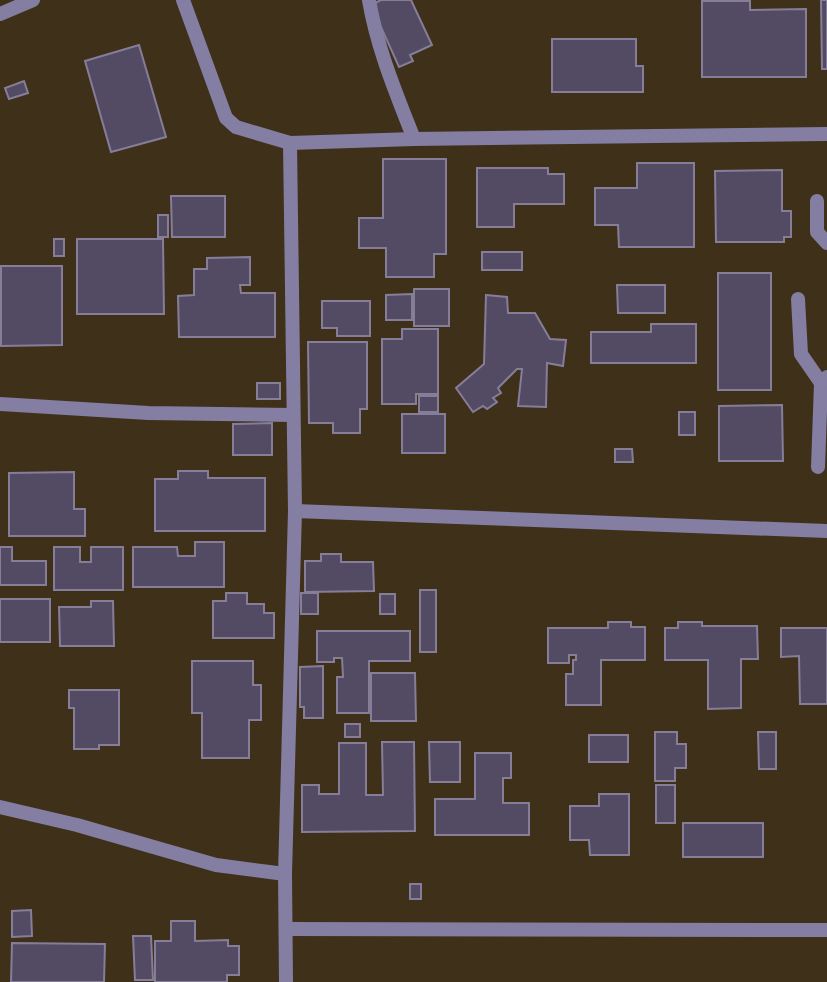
<svg xmlns="http://www.w3.org/2000/svg" width="827" height="982" viewBox="0 0 827 982" font-family="Barlow,sans-serif">
<style>
.building{fill:#534b64;stroke:#867e99;stroke-width:2}
.lines{fill:none;stroke-linecap:round;stroke-linejoin:round}
.lane{stroke:#837ea2;stroke-width:14}
.street{stroke:#837ea2;stroke-width:14}
</style>
<rect width="100%" height="100%" fill="#3e3019"/>
<g class="building">
<path d="M411,0L432,45L410,55L413,61L399,67L371,5L381,0Z"/>
<path d="M821,0H827V69H822Z"/>
<path d="M702,1H750V10L806,9V77H702Z"/>
<path d="M552,39H636V66H643V92H552Z"/>
<path d="M139,45L166,137L111,152L85,61Z"/>
<path d="M24,81L28,93L9,99L5,88Z"/>
<path d="M383,159H446V254H434V277H386V248H359V218H383Z"/>
<path d="M637,163H694V247H619L618,225H595V188H637Z"/>
<path d="M477,168H548V174H564V204H514V227H477Z"/>
<path d="M782,170V211H791V237H784V242H716L715,171Z"/>
<path d="M171,196H225V237H172Z"/>
<rect x="158" y="215" width="10" height="22"/>
<rect x="54" y="239" width="10" height="17"/>
<path d="M77,239H163L164,314H77Z"/>
<rect x="482" y="252" width="40" height="18"/>
<path d="M250,257V285H240L241,293H275V337H179L178,296L194,295V269H207V258Z"/>
<path d="M1,266H62V345L1,346Z"/>
<rect x="718" y="273" width="53" height="117"/>
<path d="M617,285H665V313H618Z"/>
<rect x="414" y="289" width="35" height="37"/>
<path d="M412,294V320H386V295Z"/>
<path d="M486,295L507,297L508,313H535L550,339L566,340L563,366L547,363L546,407L518,406L522,369H517L498,388L501,393L493,398L497,402L487,409L483,406L473,412L456,388L484,364Z"/>
<path d="M322,301H370V336H337V328H322Z"/>
<path d="M651,324H696V363H591V332H651Z"/>
<path d="M402,329H438V394H416V404H382V339H402Z"/>
<path d="M308,342H367V409H360V433H333V423H309Z"/>
<rect x="257" y="383" width="23" height="16"/>
<rect x="419" y="396" width="19" height="16"/>
<path d="M782,405L783,461H719V406Z"/>
<rect x="679" y="412" width="16" height="23"/>
<rect x="402" y="414" width="43" height="39"/>
<path d="M272,423V455H233V424Z"/>
<path d="M615,449H632L633,462H615Z"/>
<path d="M178,471H208V478H265V531H155V479H178Z"/>
<path d="M74,472V509H85V536H9V473Z"/>
<path d="M195,542H224V587H133V547H177L178,556H195Z"/>
<path d="M0,547H12V561H46V585H0Z"/>
<path d="M54,547H80V562H91V547H123V590H54Z"/>
<path d="M321,554H341V562H373L374,591L305,592V561H321Z"/>
<rect x="420" y="590" width="16" height="62"/>
<path d="M226,593H247V604H264V613H274V638H213V601H226Z"/>
<rect x="301" y="593" width="17" height="21"/>
<rect x="380" y="594" width="15" height="20"/>
<rect x="0" y="599" width="50" height="43"/>
<path d="M91,601H113L114,646H60L59,607H91Z"/>
<path d="M608,622H631V627H645V660H601V705H566V674H573V660H576V655H569V663H548V628H608Z"/>
<path d="M678,622H702V626H757L758,659H741V708L708,709V660H665V628H678Z"/>
<path d="M781,628H827V704H800L799,656L781,657Z"/>
<path d="M317,631H410V661H369V713H337V677H343L342,658H334V662H317Z"/>
<path d="M192,661H253V685H261V720H249V758H202V713H192Z"/>
<path d="M323,666V718H304V707H300V667Z"/>
<path d="M371,673H415L416,721H371Z"/>
<path d="M69,690H119V745H99V749H74V708H69Z"/>
<rect x="345" y="724" width="15" height="13"/>
<path d="M655,732H677V744H686V768H675V781H655Z"/>
<path d="M758,732H776V769H759Z"/>
<rect x="589" y="735" width="39" height="27"/>
<path d="M382,742H414L415,831L302,832V785H319V794H339V743H366V795H383Z"/>
<path d="M429,742H460V782H430Z"/>
<path d="M475,753H511V778H503V803H529V835H435V799H475Z"/>
<rect x="656" y="785" width="19" height="38"/>
<path d="M599,794H629V855H590L589,840H570V806H599Z"/>
<rect x="683" y="823" width="80" height="34"/>
<rect x="410" y="884" width="11" height="15"/>
<path d="M31,910L32,936L12,937V911Z"/>
<path d="M171,921H195V941L228,940V946H239V975H227V982H155V941H171Z"/>
<path d="M133,936H151L153,980H135Z"/>
<path d="M12,943L105,944L104,982H11Z"/>
</g>
<g class="lines">
<g class="lane">
<path d="M817,201V232L827,243"/>
<path d="M798,299L801,354L821,383"/>
<path d="M818,467L821,383L827,377"/>
</g>
<g class="street">
<path d="M183,0L226,118L236,127L290,143L414,139L827,134"/>
<path d="M369,0C377,48 396,93 414,139"/>
<path d="M0,14L33,0"/>
<path d="M0,404L148,413L293,415"/>
<path d="M295,511L827,531"/>
<path d="M0,807L77,825L216,865L285,874"/>
<path d="M286,929L827,930"/>
<path d="M286,982L285,874L295,511L290,143"/>
</g>
</g>
</svg>
